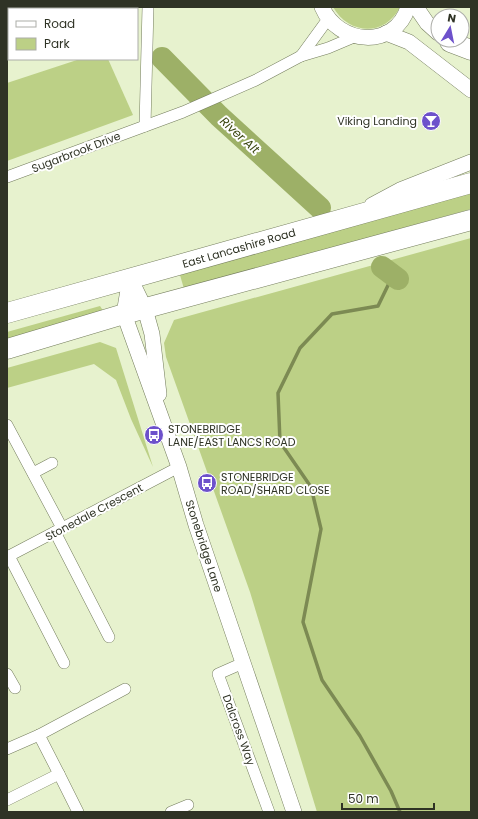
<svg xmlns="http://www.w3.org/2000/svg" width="478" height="819" viewBox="0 0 478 819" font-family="Poppins,sans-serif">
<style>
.green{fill:#bcd086}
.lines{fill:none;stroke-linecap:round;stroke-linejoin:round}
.stream{stroke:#7c8a53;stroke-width:3.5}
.river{stroke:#9db067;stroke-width:22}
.street-casing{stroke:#747d5d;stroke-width:12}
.secondary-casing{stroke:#747d5d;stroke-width:16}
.highway-casing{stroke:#747d5d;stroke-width:21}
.street{stroke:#fff;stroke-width:11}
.secondary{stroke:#fff;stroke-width:15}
.highway{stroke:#fff;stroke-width:20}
.labels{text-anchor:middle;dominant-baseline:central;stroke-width:4;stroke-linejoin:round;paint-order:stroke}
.poi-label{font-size:11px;fill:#2f3325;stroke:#fff;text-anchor:start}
.street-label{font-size:11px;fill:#2f3325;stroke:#fff}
.water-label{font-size:12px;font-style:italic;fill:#3c4812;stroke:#fff}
</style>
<rect width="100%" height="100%" fill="#e7f2ce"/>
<g class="green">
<path d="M333,7H400C385,37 349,35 333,7Z"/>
<path d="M80,59H108L133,115L7,161V83Z"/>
<path d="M471,191V209L184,289L180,275Z"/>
<path d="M471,238V812H317L250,592L166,357L164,343L174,320Z"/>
<path d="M100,306L104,312L7,339V332Z"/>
<path d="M100,342L116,348L153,467L131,419L116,380L94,364L7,388V368Z"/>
</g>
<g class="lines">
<path class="stream" d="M393,275L378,306L332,314L300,348L278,393L280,442L311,487L321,529L303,622L322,680L360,736L391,791L400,812"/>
<g class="river">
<path d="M162,58L219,116L320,208"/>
<path d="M382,267L398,279"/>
</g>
<defs>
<g id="street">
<path d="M301,56L328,19"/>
<path d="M145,126L148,7"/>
<path d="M7,177L183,112L256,80L301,56L328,48L354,37"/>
<path d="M7,425L62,528"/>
<path d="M33,473L52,463"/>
<path d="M55,532L109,637"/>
<path d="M9,556L64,663"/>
<path d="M7,557L179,467"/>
<path d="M243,663L218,674L269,812"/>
<path d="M7,674L15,688"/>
<path d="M39,735L125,689"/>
<path d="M7,749L39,735L59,774"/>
<path d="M7,800L59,774L78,812"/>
<path d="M171,812L188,805"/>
</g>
<g id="secondary">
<path d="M322,7C338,45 395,50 408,7"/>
<path d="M416,7L427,23L438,33"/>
<path d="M386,33L409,42L471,90"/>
<path d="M372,205L400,190L471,162"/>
<path d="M130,278L124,314L179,467L196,525L294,812"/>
<path d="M130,278L145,309L152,334L159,394"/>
</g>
<g id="highway">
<path d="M450,42L471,50"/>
<path d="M7,313L471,183"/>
<path d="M7,349L124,314L471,220"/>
</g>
</defs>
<use href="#street" class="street-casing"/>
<use href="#secondary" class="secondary-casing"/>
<use href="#highway" class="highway-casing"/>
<use href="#street" class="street"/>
<use href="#secondary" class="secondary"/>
<use href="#highway" class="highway"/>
</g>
<defs>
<symbol id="bar-disc" viewBox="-11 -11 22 22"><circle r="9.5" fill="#6d51cb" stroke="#fff"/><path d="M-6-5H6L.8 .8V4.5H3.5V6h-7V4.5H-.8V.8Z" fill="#fff"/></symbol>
<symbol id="bus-disc" viewBox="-11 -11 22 22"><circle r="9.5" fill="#6d51cb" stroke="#fff"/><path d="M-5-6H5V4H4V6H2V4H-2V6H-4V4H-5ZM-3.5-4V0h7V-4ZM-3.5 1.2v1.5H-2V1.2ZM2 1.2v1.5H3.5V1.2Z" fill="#fff"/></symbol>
</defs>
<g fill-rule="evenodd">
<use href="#bar-disc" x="420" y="110" width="22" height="22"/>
<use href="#bus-disc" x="143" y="424" width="22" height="22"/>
<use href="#bus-disc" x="196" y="472" width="22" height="22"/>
</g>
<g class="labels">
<g class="poi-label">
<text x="417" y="121" text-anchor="end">Viking Landing</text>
<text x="168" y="429">STONEBRIDGE<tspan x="168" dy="13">LANE/EAST LANCS ROAD</tspan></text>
<text x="221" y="477">STONEBRIDGE<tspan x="221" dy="13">ROAD/SHARD CLOSE</tspan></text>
</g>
<g class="street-label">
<text transform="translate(76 152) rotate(-21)">Sugarbrook Drive</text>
<text transform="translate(239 248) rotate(-16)">East Lancashire Road</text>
<text transform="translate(94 512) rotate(-28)">Stonedale Crescent</text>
<text transform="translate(204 546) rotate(72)">Stonebridge Lane</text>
<text transform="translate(239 730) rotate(70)">Dalcross Way</text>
</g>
<g class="water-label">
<text transform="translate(240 135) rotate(42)">River Alt</text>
</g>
</g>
<rect width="478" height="819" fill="none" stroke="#2f3325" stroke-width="16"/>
<rect x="8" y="8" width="130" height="52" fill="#ffffff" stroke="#acada8"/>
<rect x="16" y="21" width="20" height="6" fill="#ffffff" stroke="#acada8"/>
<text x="44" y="28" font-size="12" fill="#2f3325">Road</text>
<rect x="16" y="38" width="20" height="12" fill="#bcd086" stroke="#acada8"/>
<text x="44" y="48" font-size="12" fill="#2f3325">Park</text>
<g transform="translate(450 28) rotate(10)"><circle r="19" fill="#ffffff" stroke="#acada8"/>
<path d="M0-3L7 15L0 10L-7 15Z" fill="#6d51cb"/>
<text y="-6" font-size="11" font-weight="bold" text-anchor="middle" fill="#2f3325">N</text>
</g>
<path d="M342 803v6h92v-6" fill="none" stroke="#2f3325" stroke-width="2"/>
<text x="348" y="803" font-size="12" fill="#2f3325" stroke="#ffffff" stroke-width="3" paint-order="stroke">50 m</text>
</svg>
